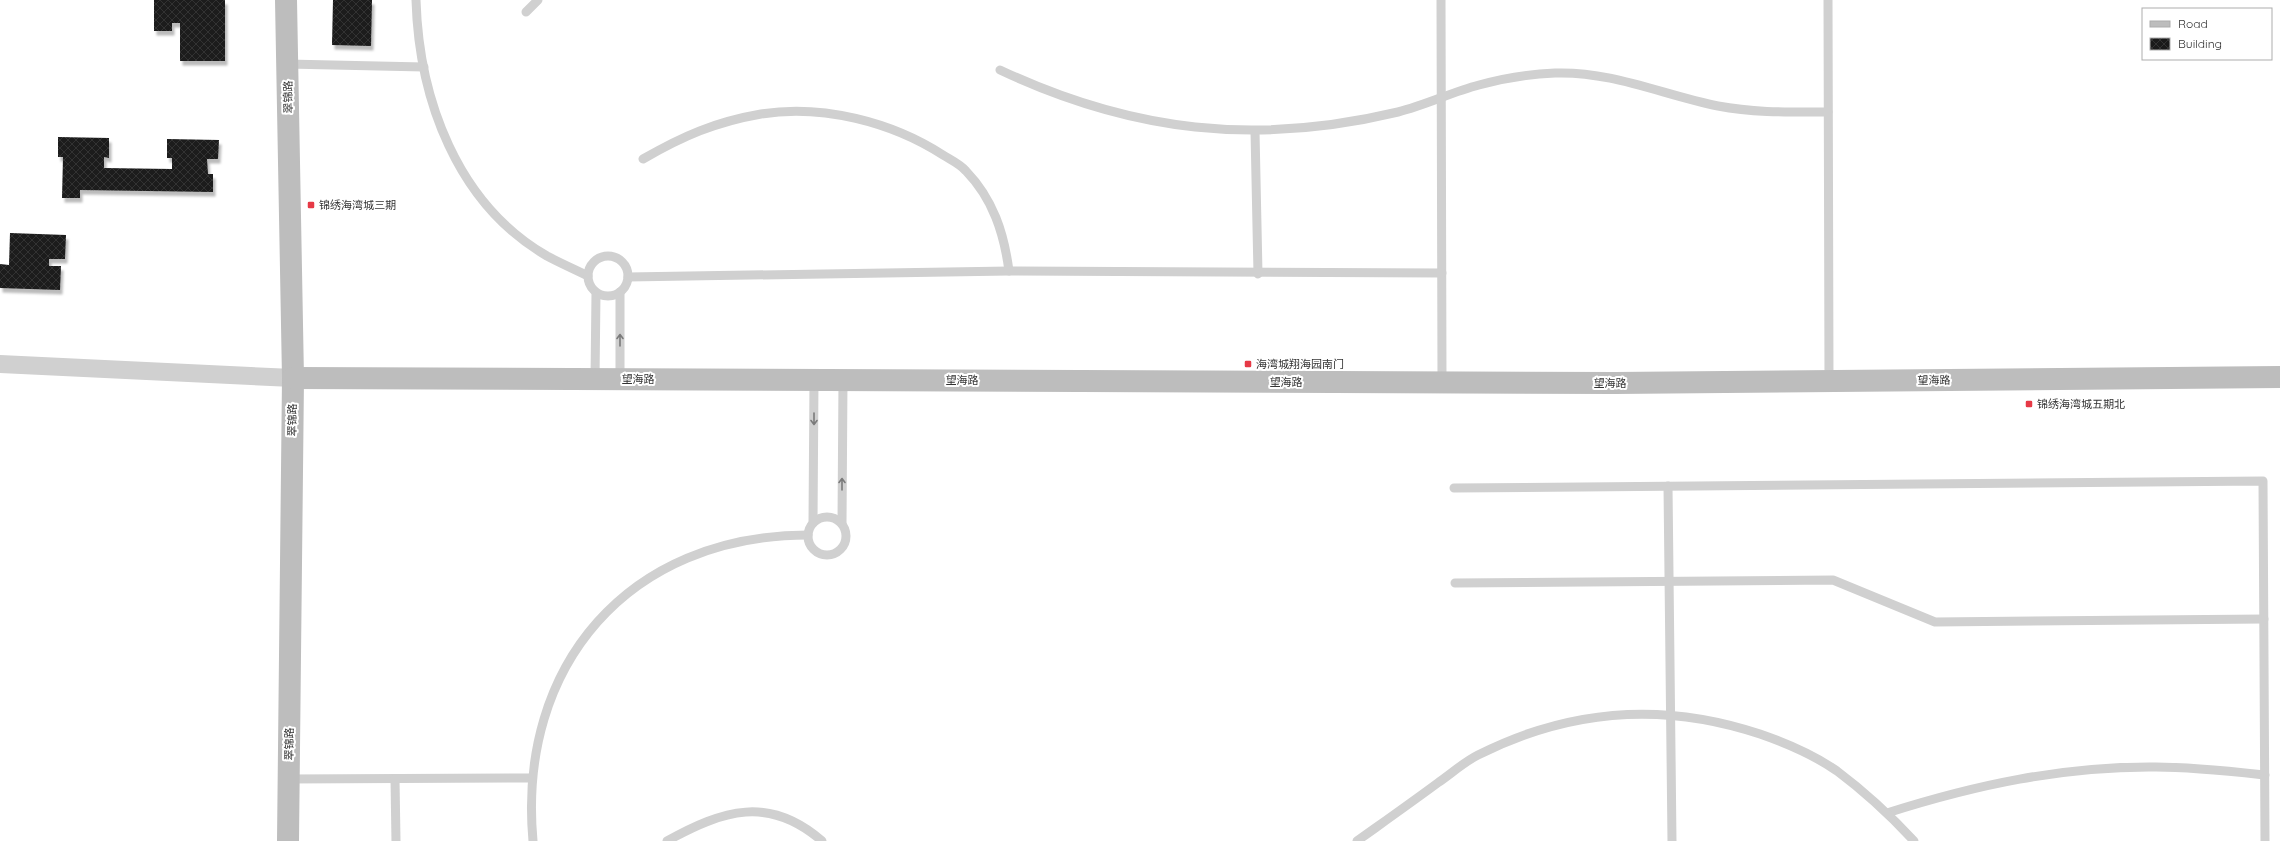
<svg xmlns="http://www.w3.org/2000/svg" width="2280" height="841" viewBox="0 0 2280 841" font-family="Quicksand,'Noto Sans SC',sans-serif">
<style>
.building{fill:url(#building-cross-hatch);filter:url(#shadow)}
.lines{fill:none;stroke-linecap:round;stroke-linejoin:round}
.lane{stroke:#d0d0d0;stroke-width:9}
.street{stroke:#d0d0d0;stroke-width:18}
.secondary{stroke:#bdbdbd;stroke-width:22}
.oneway{stroke:#7a7a7a}
.poi-dot{fill:#e63946;stroke:#fff;stroke-width:1.5}
.labels{text-anchor:middle;dominant-baseline:central;stroke-width:4;stroke-linejoin:round;paint-order:stroke}
.street-label{font-size:11px;fill:#333;stroke:#fff}
.poi-label{font-size:11px;fill:#333;stroke:#fff;text-anchor:start}
</style>
<defs>
<pattern id="building-cross-hatch" width="8" height="8" patternUnits="userSpaceOnUse"><rect width="8" height="8" fill="#1a1a1a"/><path d="M0 0l8 8M0 8l8-8" fill="none" stroke="#333"/></pattern>
<filter id="shadow"><feDropShadow dx="2.5" dy="4.5" stdDeviation="1" flood-color="#0004"/></filter>
</defs>
<rect width="100%" height="100%" fill="#fff"/>
<g class="building">
<path d="M154,0H225V61H180V23H172V31H154Z"/>
<path d="M333,0H372L371,46L332,45Z"/>
<path d="M58,137L109,138V158L104,157V168L172,169V158H167V139L219,140L218,159H207L208,174H213V192L80,190V198H62L63,157H58Z"/>
<path d="M10,233L66,235L65,259H49V266H61L60,290L0,288V264L9,265Z"/>
</g>
<g class="lines">
<g class="lane">
<path d="M416,0C419,99 457,204 547,256C560,263 574,269 588,276"/>
<path d="M1441,0L1442,382"/>
<path d="M1828,0L1829,381"/>
<path d="M526,12L538,0"/>
<path d="M287,64L424,67"/>
<path d="M1000,70C1132,132 1256,146 1398,112C1426,105 1452,92 1479,85C1504,78 1530,74 1555,73C1612,71 1663,95 1718,106C1755,113 1791,112 1828,112"/>
<path d="M1255,131L1258,274"/>
<path d="M643,159C683,136 715,122 761,114C822,104 892,122 943,155C951,160 960,164 966,171C993,199 1004,233 1009,271"/>
<circle cx="608" cy="276" r="20"/>
<path d="M628,277L1009,271L1442,273"/>
<path d="M595,379L596,293"/>
<path d="M620,379V292"/>
<path d="M1668,486L1672,841"/>
<path d="M1454,488L2263,481L2265,841"/>
<circle cx="827" cy="536" r="19"/>
<path d="M813,523L814,380"/>
<path d="M842,523L843,380"/>
<path d="M1455,583L1833,580L1935,622L2264,619"/>
<path d="M288,779L532,778"/>
<path d="M395,779L396,841"/>
<path d="M1887,813C1975,785 2063,766 2156,767C2192,767 2228,771 2265,775"/>
<path d="M533,841C517,665 629,535 808,535"/>
<path d="M667,841C723,810 769,795 822,841"/>
<path d="M1357,841C1385,821 1412,802 1439,782C1452,773 1464,762 1478,755C1569,709 1664,702 1760,734C1786,743 1814,755 1837,771C1865,792 1890,815 1914,841"/>
</g>
<path class="street" d="M0,364L293,378"/>
<g class="secondary">
<path d="M286,0L293,378L288,841"/>
<path d="M293,378L1615,383L2280,377"/>
</g>
</g>
<defs><path id="oneway-shaft" d="M-6 0H5M1.5-3L5.5 0L1.5 3" fill="none" stroke-width="1.6" stroke-linecap="round" stroke-linejoin="round"/></defs>
<g class="oneway">
<use href="#oneway-shaft" transform="translate(620 340) rotate(-90)"/>
<use href="#oneway-shaft" transform="translate(814 419) rotate(90)"/>
<use href="#oneway-shaft" transform="translate(842 484) rotate(-90)"/>
</g>
<g class="poi-dot">
<rect x="307" y="201" width="8" height="8" rx="2"/>
<rect x="1244" y="360" width="8" height="8" rx="2"/>
<rect x="2025" y="400" width="8" height="8" rx="2"/>
</g>
<g class="labels">
<g class="street-label">
<text transform="translate(288 97) rotate(-91)">翠锦路</text>
<text x="638" y="379">望海路</text>
<text x="962" y="380">望海路</text>
<text transform="translate(1934 380) rotate(-1)">望海路</text>
<text x="1286" y="382">望海路</text>
<text x="1610" y="383">望海路</text>
<text transform="translate(292 420) rotate(-89)">翠锦路</text>
<text transform="translate(289 744) rotate(-89)">翠锦路</text>
</g>
<g class="poi-label">
<text x="319" y="205">锦绣海湾城三期</text>
<text x="1256" y="364">海湾城翔海园南门</text>
<text x="2037" y="404">锦绣海湾城五期北</text>
</g>
</g>
<rect x="2142" y="8" width="130" height="52" fill="#ffffff" stroke="#adadad"/>
<rect x="2150" y="21" width="20" height="6" fill="#bdbdbd" stroke="#adadad"/>
<text x="2178" y="28" font-size="12" fill="#333333">Road</text>
<rect x="2150" y="38" width="20" height="12" fill="url(#building-cross-hatch)" stroke="#adadad"/>
<text x="2178" y="48" font-size="12" fill="#333333">Building</text>
</svg>
